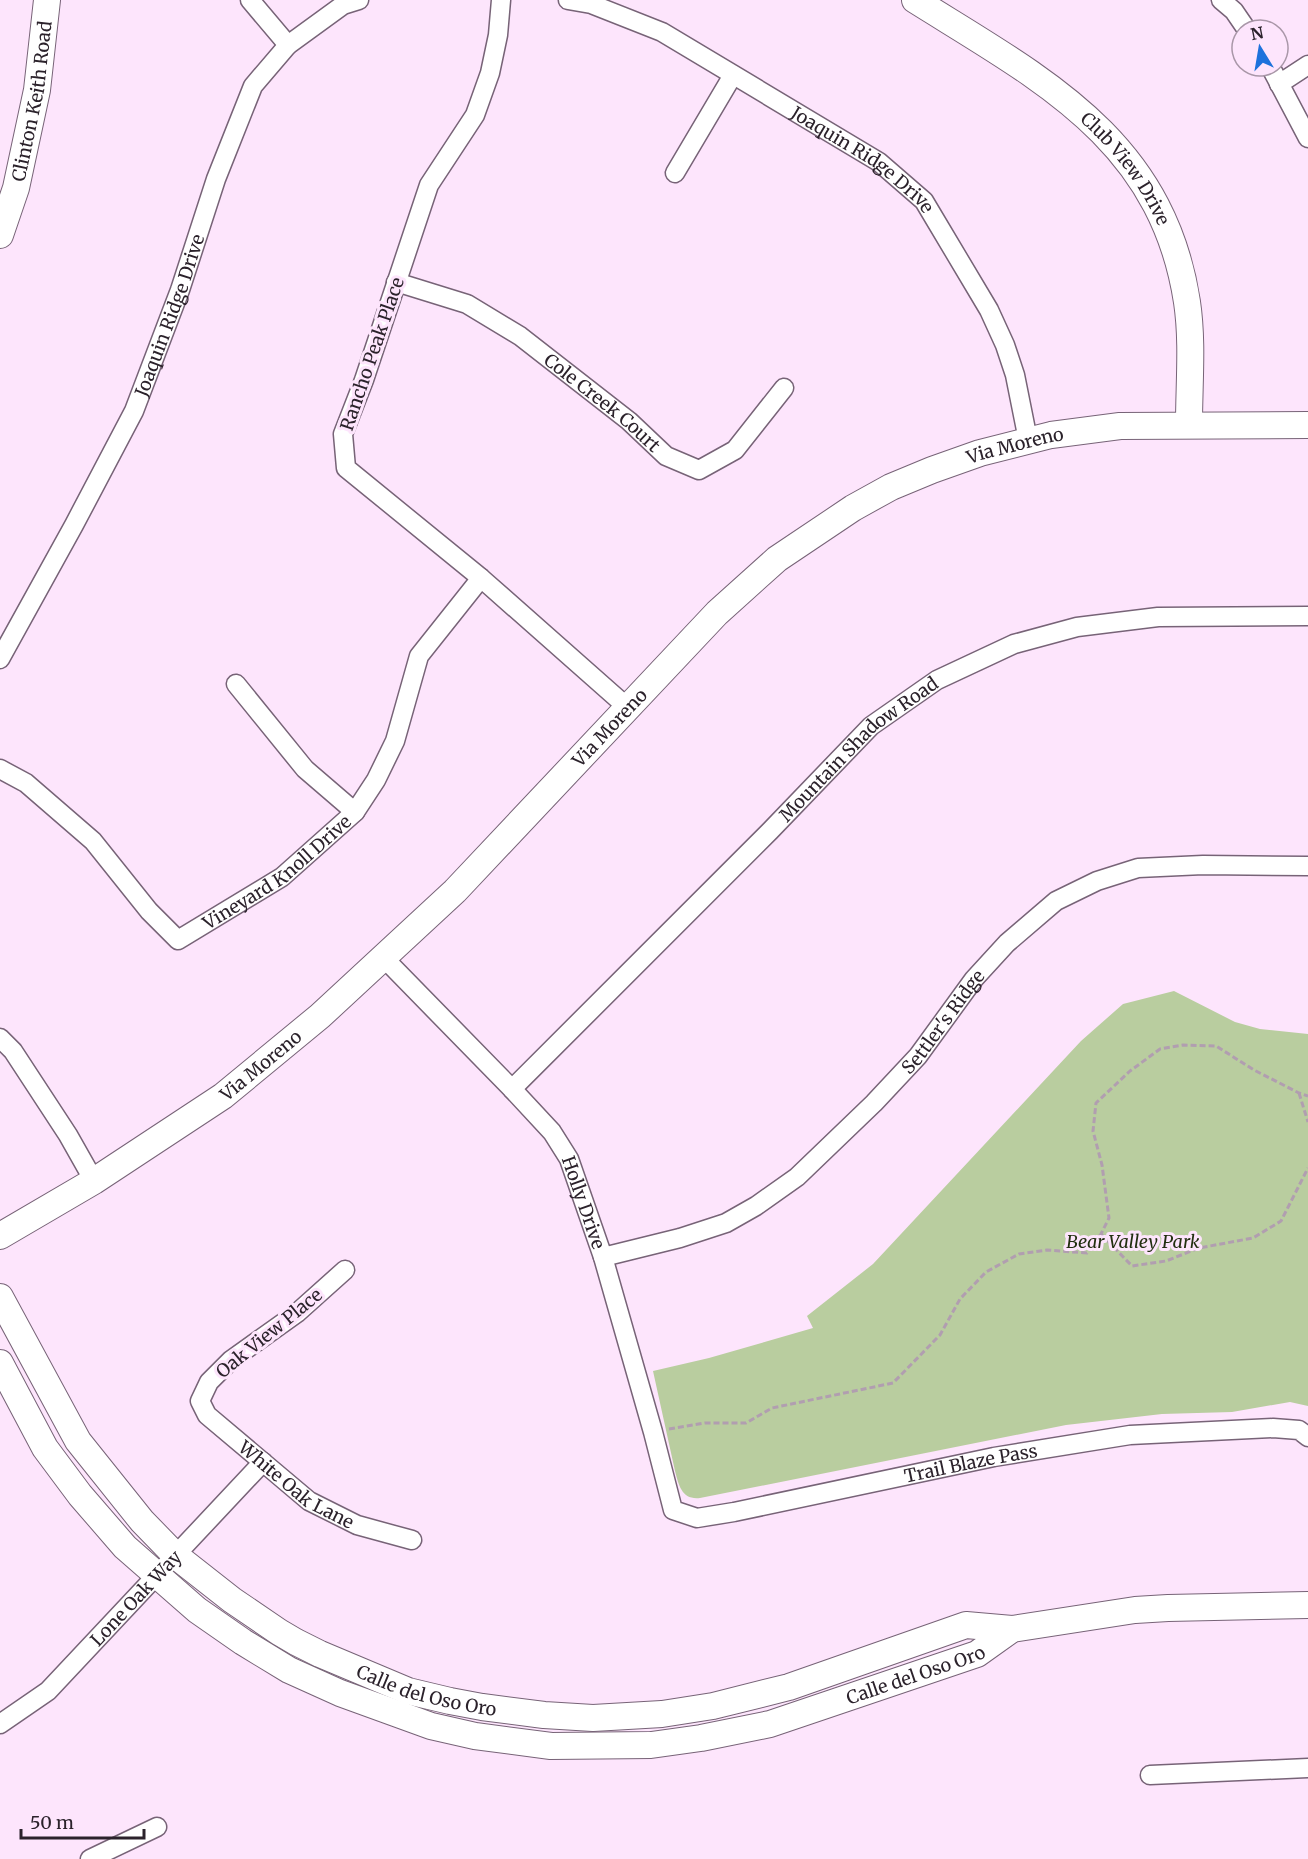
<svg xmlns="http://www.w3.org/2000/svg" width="1308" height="1859" viewBox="0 0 1308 1859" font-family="Merriweather,serif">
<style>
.green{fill:#b9cd9f}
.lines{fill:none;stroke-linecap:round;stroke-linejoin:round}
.street-casing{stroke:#776377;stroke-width:21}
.secondary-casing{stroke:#776377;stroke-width:28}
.path{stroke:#b19eb0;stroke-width:3;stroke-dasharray:6 3;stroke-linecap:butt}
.street{stroke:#fff;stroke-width:18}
.secondary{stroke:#fff;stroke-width:26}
.labels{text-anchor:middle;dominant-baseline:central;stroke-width:6;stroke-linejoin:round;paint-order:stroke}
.street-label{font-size:18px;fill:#2b222b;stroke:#fde5fc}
.park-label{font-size:18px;font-style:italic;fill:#222f10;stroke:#fde5fc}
</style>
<rect width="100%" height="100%" fill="#fde5fc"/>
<path class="green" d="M1174,991L1235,1022L1260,1029L1308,1034V1406L1290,1402L1232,1412L1162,1414L1066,1425L700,1498C682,1500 679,1486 675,1471L653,1371L709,1358L813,1328L807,1316L873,1264L1081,1041L1123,1004Z"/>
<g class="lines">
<defs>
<g id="street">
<path d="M250,0L288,45"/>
<path d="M501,0L498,35L490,73L475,115L429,185L364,380L343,434L346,468L481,578L627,707"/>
<path id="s1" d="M568,0L591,4L662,32L879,162L924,201L989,310L1005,345L1015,375L1028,440"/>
<path d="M1221,0L1234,11L1247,30"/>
<path d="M1270,66L1308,138"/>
<path d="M1279,84L1308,65"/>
<path d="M675,173L733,75"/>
<path id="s2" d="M396,282L467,304L520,336L629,421L666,456L699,470L735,450L784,388"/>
<path id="s3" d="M0,659L74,525L134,411L180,290L216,179L253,86L288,45L343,5L359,0"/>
<path d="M236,684L305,769L355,812"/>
<path id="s4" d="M0,769L26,783L93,841L149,911L178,940L282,877L355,812L376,780L395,741L419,656L481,578"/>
<path id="s5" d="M383,957L512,1089L552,1132L569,1159L603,1257L653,1432L673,1510L697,1518L734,1512L994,1457L1130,1435L1273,1428L1299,1430L1308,1437"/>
<path d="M0,1038L13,1051L68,1135L94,1181"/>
<path id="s6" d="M512,1089L770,831L871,726L937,680L1014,644L1077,627L1158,617L1308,616"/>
<path id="s7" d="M603,1257L680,1238L726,1223L756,1206L797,1177L874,1103L918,1056L974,979L1007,943L1056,901L1097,881L1138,868L1203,865L1308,866"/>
<path id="s8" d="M345,1270L297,1313L231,1360L209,1382L200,1401L207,1415L309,1501L357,1525L412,1540"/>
<path id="s9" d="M0,1724L48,1691L263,1462"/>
<path d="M1150,1775L1308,1768"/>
<path d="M90,1859L157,1827"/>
</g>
<g id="secondary">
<path id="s10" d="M915,0C1041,79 1162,139 1187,302C1193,342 1189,384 1189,424"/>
<path id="s11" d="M0,235L16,188L37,90L47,0"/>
<path id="s12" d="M0,1236L94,1181L223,1096L320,1016L455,891L717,613L777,559L853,508L891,487L932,470L980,453L1051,435L1120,426L1308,425"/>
<path id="s13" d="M0,1297L78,1441L142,1521L176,1556L232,1600L279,1632L296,1642L320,1654L408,1691L450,1701L482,1707L544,1715L593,1718L662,1714L713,1706L789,1687L966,1625L1012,1629L1135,1610L1168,1608L1308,1605"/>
<path id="s14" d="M0,1363L45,1448L80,1495L125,1547L197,1610L243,1642L289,1670L340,1693L431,1726L475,1736L551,1746L651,1745L701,1738L770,1724L977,1654L1012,1629"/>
</g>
</defs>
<use href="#street" class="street-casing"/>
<use href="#secondary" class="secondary-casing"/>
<g class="path">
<path d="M1299,1093L1308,1122"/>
<path d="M1101,1234L1132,1266L1166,1261L1199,1248L1253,1238L1281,1221L1308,1168"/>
<path d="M669,1429L705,1423H746L772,1408L893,1383L940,1335L960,1299L986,1272L1019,1254L1047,1250L1087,1253L1101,1234L1109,1218L1102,1165L1093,1131L1096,1103L1130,1071L1160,1049L1183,1045L1216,1046L1254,1070L1299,1093L1308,1096"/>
</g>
<use href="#street" class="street"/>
<use href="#secondary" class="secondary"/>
</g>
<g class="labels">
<g class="street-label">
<text stroke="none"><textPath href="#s11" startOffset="138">Clinton Keith Road</textPath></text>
<text stroke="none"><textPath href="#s1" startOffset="338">Joaquin Ridge Drive</textPath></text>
<text stroke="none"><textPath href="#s10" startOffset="273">Club View Drive</textPath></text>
<text stroke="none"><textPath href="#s3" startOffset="384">Joaquin Ridge Drive</textPath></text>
<text transform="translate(372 354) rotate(-71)">Rancho Peak Place</text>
<text stroke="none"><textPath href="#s2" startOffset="242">Cole Creek Court</textPath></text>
<text stroke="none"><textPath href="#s12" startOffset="1302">Via Moreno</textPath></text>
<text stroke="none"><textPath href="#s12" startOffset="798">Via Moreno</textPath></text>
<text stroke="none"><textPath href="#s6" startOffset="486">Mountain Shadow Road</textPath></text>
<text stroke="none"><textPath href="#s4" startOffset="369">Vineyard Knoll Drive</textPath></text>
<text stroke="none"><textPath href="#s7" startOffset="426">Settler's Ridge</textPath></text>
<text stroke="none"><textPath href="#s12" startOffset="312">Via Moreno</textPath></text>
<text stroke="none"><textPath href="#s5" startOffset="321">Holly Drive</textPath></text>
<text transform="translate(269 1333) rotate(-39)">Oak View Place</text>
<text stroke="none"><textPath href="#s5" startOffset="946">Trail Blaze Pass</textPath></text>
<text stroke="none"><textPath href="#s8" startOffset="327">White Oak Lane</textPath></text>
<text stroke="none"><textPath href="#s9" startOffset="186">Lone Oak Way</textPath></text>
<text stroke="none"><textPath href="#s14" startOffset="1078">Calle del Oso Oro</textPath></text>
<text stroke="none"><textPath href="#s13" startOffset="603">Calle del Oso Oro</textPath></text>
</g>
<g class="park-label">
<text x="1133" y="1241">Bear Valley Park</text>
</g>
</g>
<g transform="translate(1260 48) rotate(349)"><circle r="28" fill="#fde5fc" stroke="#a997a8" stroke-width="1.5"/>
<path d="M0-4.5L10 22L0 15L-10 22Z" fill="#1d72dc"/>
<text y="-9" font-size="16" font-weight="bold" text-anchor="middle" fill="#2b222b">N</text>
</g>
<path d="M21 1829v9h123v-9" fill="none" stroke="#2b222b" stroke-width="3"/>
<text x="30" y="1829" font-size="18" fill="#2b222b" stroke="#fde5fc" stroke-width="4.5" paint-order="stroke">50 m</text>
</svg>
